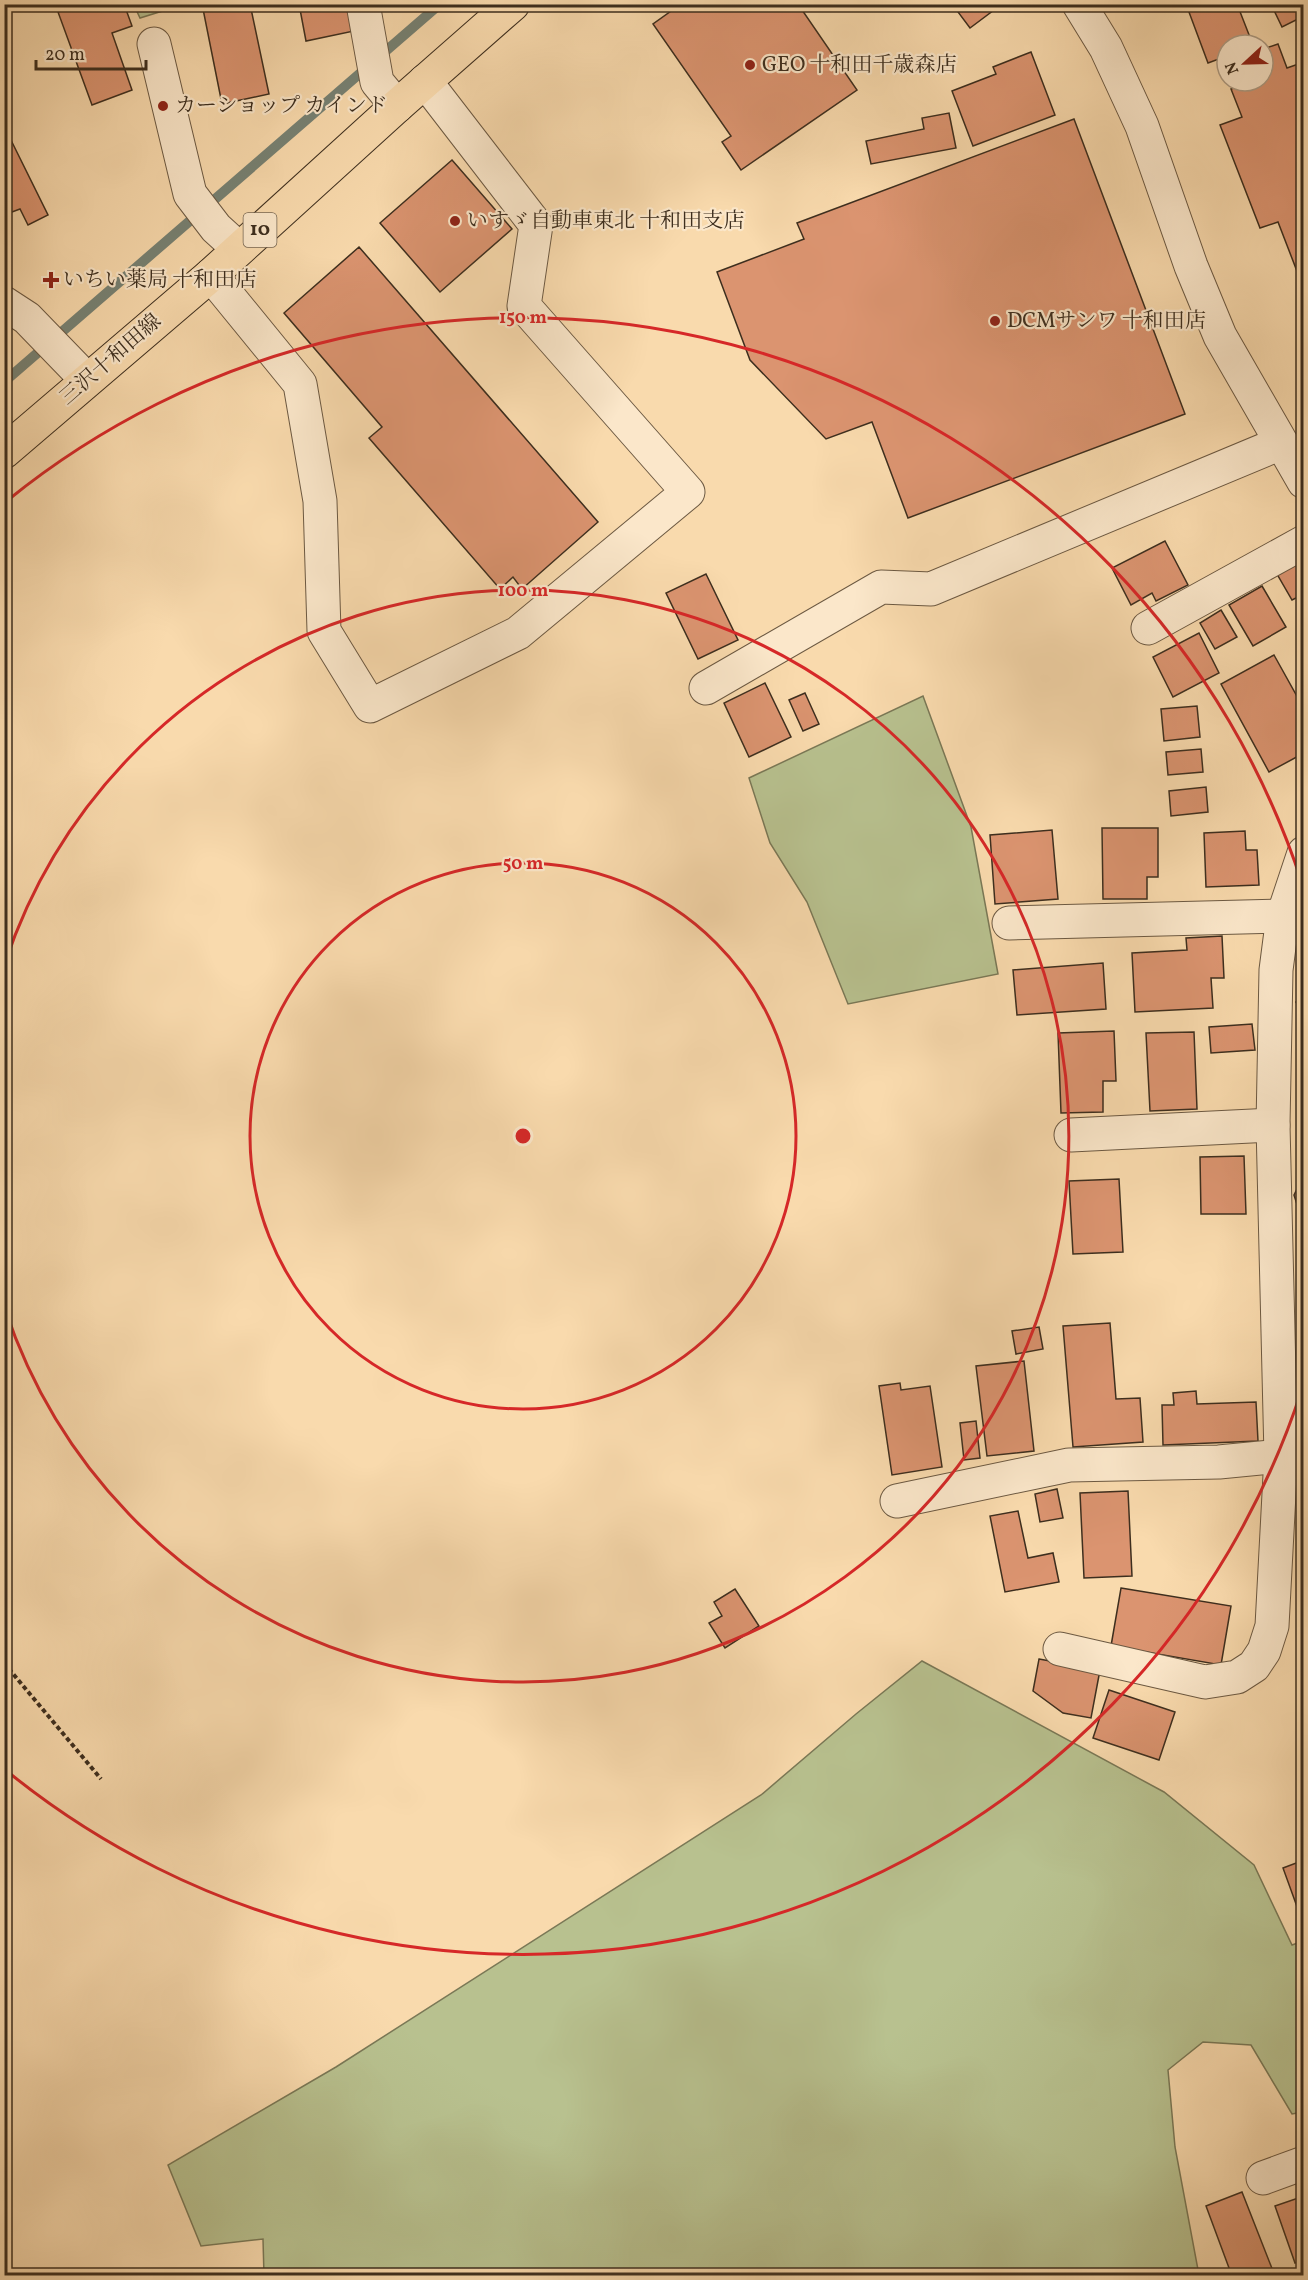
<svg xmlns="http://www.w3.org/2000/svg" width="1308" height="2280" viewBox="0 0 1308 2280" font-family="Vollkorn,'Noto Serif JP',serif">
<style>
.green{fill:#b8c18f;stroke:#7a7856;stroke-width:1.5}
.lines{fill:none;stroke-linecap:round;stroke-linejoin:round}
.stream{stroke:#778274;stroke-width:10}
.building{fill:#db9470;stroke:#3d2e1e;stroke-width:1.5}
.minor-casing{stroke:#6c5942;stroke-width:35}
.major-casing{stroke:#3d2e1e;stroke-width:35}
.path{stroke:#3d2e1e;stroke-width:4;stroke-dasharray:4.5 3;stroke-linecap:butt}
.minor{stroke:#fbe7ca;stroke-width:33}
.major{stroke:#f9daad;stroke-width:33}
.ring{fill:none;stroke:#d62828;stroke-width:3}
.poi-dot{fill:#8f2418;stroke:#fbe7ca;stroke-width:2}
.labels{text-anchor:middle;dominant-baseline:central;stroke-width:4.5;stroke-linejoin:round;paint-order:stroke}
.shield{fill:#fbe7ca;stroke:#766652;stroke-width:1.5}
.shield-label{font-size:20px;font-weight:bold;fill:#3d2e1e}
.poi-label{font-size:21px;fill:#3d2e1e;stroke:#fbe7ca;text-anchor:start}
.street-label{font-size:21px;fill:#3d2e1e;stroke:#fbe7ca}
.centre{fill:#d62828;stroke:#fbe7ca;stroke-width:3}
.ring-label{font-size:18px;text-anchor:middle;font-weight:bold;fill:#d62828;stroke:#fbe7ca;stroke-width:4.5;stroke-linejoin:round;paint-order:stroke}
</style>
<rect width="100%" height="100%" fill="#f9daad"/>
<filter id="stains"><feTurbulence type="fractalNoise" baseFrequency=".00333" numOctaves="4"/><feColorMatrix values="0 0 0 0 .2 0 0 0 0 .09 0 0 0 0 .02 0 0 0 .5 -.17"/></filter>
<radialGradient id="worn" r=".72"><stop offset=".6" stop-color="#630" stop-opacity="0"/><stop offset="1" stop-color="#630" stop-opacity=".3"/></radialGradient>
<g class="green">
<path d="M185,4L140,18L134,5V4Z"/>
<path d="M923,696L971,827L998,974L848,1004L807,902L770,843L749,778Z"/>
<path d="M922,1661L1164,1792L1254,1865L1292,1945L1303,1941V2112L1292,2114L1251,2045L1203,2042L1168,2070L1175,2147L1199,2275L264,2276L263,2239L201,2246L168,2165L336,2067L761,1795L856,1714Z"/>
</g>
<g class="lines">
<path class="stream" d="M4,382L440,4"/>
</g>
<g class="building">
<path d="M79,4H124L132,26L112,33L132,90L92,105L58,12Z"/>
<path d="M202,4H250L269,94L222,104Z"/>
<path d="M299,4H349L354,31L306,41Z"/>
<path d="M681,4H798L857,90L741,170L722,142L731,136L653,24Z"/>
<path d="M960,4H1002L970,28L955,8Z"/>
<path d="M1186,4H1237L1253,45H1227V56L1208,63Z"/>
<path d="M1271,4H1304V16L1282,27Z"/>
<path d="M1278,44L1287,68L1304,62V278L1300,279L1278,222L1260,228L1220,125L1242,117L1231,89L1254,81H1263V49Z"/>
<path d="M1031,52L1055,115L973,146L952,91L996,74L993,67Z"/>
<path d="M949,113L956,148L871,164L866,141L924,129L922,118Z"/>
<path d="M1074,119L1185,414L908,518L872,422L826,439L750,360L717,272L804,239L797,223Z"/>
<path d="M4,126L48,215L28,225L20,209L4,215Z"/>
<path d="M452,160L512,229L440,292L380,223Z"/>
<path d="M359,247L598,522L522,589L513,577L500,589L369,438L382,427L284,313Z"/>
<path d="M1165,541L1188,585L1156,601L1152,593L1131,605L1112,568Z"/>
<path d="M1303,560L1304,594L1292,600L1277,574Z"/>
<path d="M706,574L738,640L698,659L666,593Z"/>
<path d="M1262,586L1286,627L1253,646L1229,605Z"/>
<path d="M1221,610L1237,637L1215,649L1200,623Z"/>
<path d="M1199,633L1219,673L1173,697L1153,657Z"/>
<path d="M1274,655L1304,709V753L1269,772L1221,684Z"/>
<path d="M765,683L791,737L749,757L724,703Z"/>
<path d="M805,693L819,724L803,731L789,700Z"/>
<path d="M1197,706L1200,737L1164,741L1161,709Z"/>
<path d="M1201,749L1203,772L1168,775L1166,752Z"/>
<path d="M1206,787L1208,812L1171,816L1169,791Z"/>
<path d="M1102,828H1158V877H1147V899H1103Z"/>
<path d="M1052,830L1058,899L995,904L990,835Z"/>
<path d="M1245,831L1246,850H1257L1259,885L1206,887L1204,833Z"/>
<path d="M1222,936L1224,978H1211L1213,1008L1135,1012L1132,953L1187,950L1186,938Z"/>
<path d="M1103,963L1106,1009L1017,1015L1013,970Z"/>
<path d="M1304,998V1016L1296,1002Z"/>
<path d="M1252,1024L1255,1050L1211,1053L1209,1027Z"/>
<path d="M1114,1031L1116,1081H1103V1112L1061,1113L1058,1033Z"/>
<path d="M1194,1032L1197,1109L1150,1111L1146,1033Z"/>
<path d="M1244,1156L1246,1214H1201L1200,1157Z"/>
<path d="M1119,1179L1123,1252L1073,1254L1069,1181Z"/>
<path d="M1302,1179H1304L1302,1220L1294,1195Z"/>
<path d="M1110,1323L1116,1399L1140,1398L1143,1442L1073,1447L1063,1326Z"/>
<path d="M1039,1327L1043,1349L1016,1354L1012,1331Z"/>
<path d="M1024,1361L1034,1451L987,1456L976,1366Z"/>
<path d="M900,1383L901,1390L930,1386L942,1467L892,1475L879,1386Z"/>
<path d="M1196,1391L1197,1404L1256,1402L1258,1441L1163,1445L1162,1405H1174L1173,1393Z"/>
<path d="M976,1421L980,1458L964,1460L960,1423Z"/>
<path d="M1057,1489L1063,1518L1040,1522L1035,1494Z"/>
<path d="M1128,1491L1132,1576L1084,1578L1080,1493Z"/>
<path d="M1018,1511L1028,1558L1053,1553L1059,1582L1005,1592L990,1516Z"/>
<path d="M1121,1588L1231,1606L1221,1665L1111,1646Z"/>
<path d="M735,1589L759,1626L725,1648L709,1623L722,1616L714,1602Z"/>
<path d="M1039,1659L1100,1670L1091,1718L1063,1713L1033,1691Z"/>
<path d="M1109,1690L1175,1712L1159,1760L1093,1738Z"/>
<path d="M1304,1860V1926L1283,1868Z"/>
<path d="M1242,2192L1273,2271L1262,2276H1232L1206,2206Z"/>
<path d="M1304,2196V2260L1295,2263L1275,2206Z"/>
</g>
<g class="lines">
<defs>
<g id="minor">
<path d="M363,4L377,82L397,106"/>
<path d="M1079,4L1106,48L1142,126L1191,266L1220,336L1304,482"/>
<path d="M154,44L190,194L216,228L239,249"/>
<path d="M211,275L300,384L320,501L324,631L370,706L518,633L688,492L524,306L536,225L425,81"/>
<path d="M4,303L27,318L87,380"/>
<path d="M1148,628L1304,542"/>
<path d="M706,688L881,587L931,589L1281,443"/>
<path d="M1009,923L1283,916"/>
<path d="M1071,1135L1273,1125"/>
<path d="M897,1501L1069,1465L1219,1462L1281,1456L1299,1446"/>
<path d="M1060,1649L1205,1682L1237,1677L1254,1666L1264,1651L1272,1626L1281,1456L1273,1125L1276,970L1283,916L1304,853"/>
<path d="M1263,2178L1304,2163"/>
</g>
<path id="major" d="M4,452L211,275L397,106L513,4"/>
</defs>
<use href="#minor" class="minor-casing"/>
<use href="#major" class="major-casing"/>
<path class="path" d="M4,1663L101,1779"/>
<use href="#minor" class="minor"/>
<use href="#major" class="major"/>
</g>
<g class="ring">
<circle cx="523" cy="1136" r="273"/>
<path d="M5 963A546 546 0 1 1 5 1309"/>
<path d="M1302 1389A819 819 0 0 1 8 1772M8 500A819 819 0 0 1 1302 883"/>
</g>
<g class="poi-dot">
<circle cx="750" cy="65" r="6"/>
<circle cx="163" cy="106" r="6"/>
<circle cx="455" cy="221" r="6"/>
<path d="M48 271h6v6h6v6h-6v6h-6v-6h-6v-6h6z"/>
<circle cx="995" cy="321" r="6"/>
</g>
<g class="labels">
<rect class="shield" x="243.5" y="213" width="33" height="34" rx="4.5"/>
<g class="shield-label">
<text x="260" y="230">10</text>
</g>
<g class="poi-label">
<text x="762" y="65">GEO 十和田千歳森店</text>
<text x="175" y="106">カーショップ カインド</text>
<text x="467" y="221">いすゞ自動車東北 十和田支店</text>
<text x="63" y="280">いちい薬局 十和田店</text>
<text x="1007" y="321">DCMサンワ 十和田店</text>
</g>
<g class="street-label">
<text transform="translate(111 360) rotate(-41)">三沢十和田線</text>
</g>
</g>
<circle cx="523" cy="1136" r="9" class="centre"/>
<g class="ring-label">
<text x="523" y="323">150 m</text>
<text x="523" y="596">100 m</text>
<text x="523" y="869">50 m</text>
</g>
<rect width="1308" height="2280" fill="none" stroke="#f9daad" stroke-width="24"/>
<rect x="6" y="6" width="1296" height="2268" fill="none" stroke="#3d2e1e" stroke-width="3"/>
<rect x="12" y="12" width="1284" height="2256" fill="none" stroke="#3d2e1e" stroke-width="1.5"/>
<g transform="translate(1245 63) rotate(248)"><circle r="28" fill="#fbe7ca" stroke="#af9d85" stroke-width="1.5"/>
<path d="M0-4.5L10 22L0 15L-10 22Z" fill="#8f2418"/>
<text y="-9" font-size="16" font-weight="bold" text-anchor="middle" fill="#3d2e1e">N</text>
</g>
<path d="M36 60v9h110v-9" fill="none" stroke="#3d2e1e" stroke-width="3"/>
<text x="45" y="60" font-size="18" fill="#3d2e1e" stroke="#fbe7ca" stroke-width="4.5" paint-order="stroke">20 m</text>
<rect width="100%" height="100%" filter="url(#stains)"/>
<rect width="100%" height="100%" fill="url(#worn)"/>
</svg>
